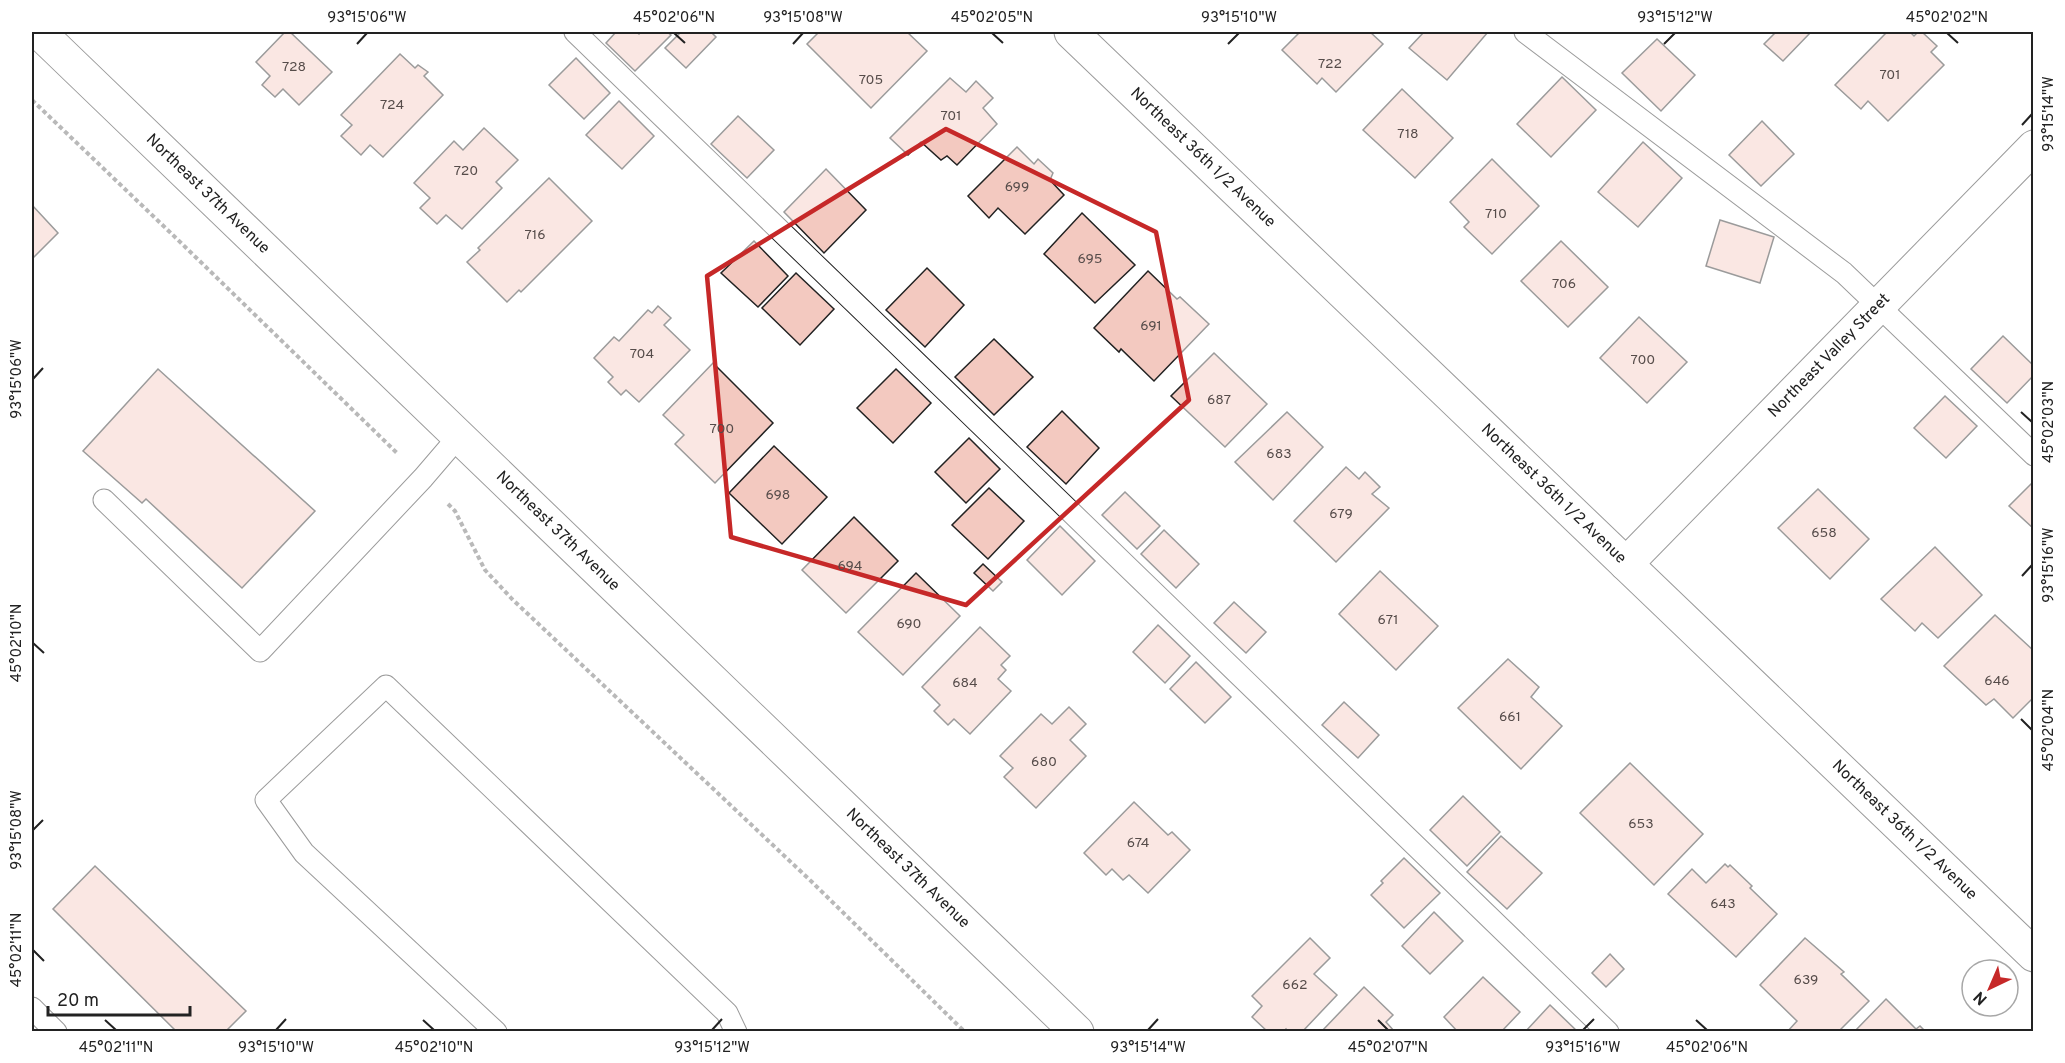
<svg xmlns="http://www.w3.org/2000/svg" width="2065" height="1063" viewBox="0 0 2065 1063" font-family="Overpass,sans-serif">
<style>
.building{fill:#f3c9c0;stroke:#222;stroke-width:1.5}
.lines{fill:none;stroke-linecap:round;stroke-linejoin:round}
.service-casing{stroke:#222;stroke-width:23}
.minor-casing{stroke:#222;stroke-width:35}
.tertiary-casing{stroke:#222;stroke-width:35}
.path{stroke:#646464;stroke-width:4;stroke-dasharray:4.5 3;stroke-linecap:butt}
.service{stroke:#fff;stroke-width:21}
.minor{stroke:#fff;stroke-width:33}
.tertiary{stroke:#fff;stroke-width:33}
.marked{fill:none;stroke:#c62828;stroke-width:4.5;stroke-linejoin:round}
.ticks{fill:none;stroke:#222;stroke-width:2}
.labels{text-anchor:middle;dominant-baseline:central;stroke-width:4.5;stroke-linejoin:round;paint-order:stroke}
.number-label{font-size:14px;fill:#564c4a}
.street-label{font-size:16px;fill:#222;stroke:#fff}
.neatline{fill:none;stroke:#222;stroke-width:2}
.ticks-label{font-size:15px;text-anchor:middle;fill:#222}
</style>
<rect width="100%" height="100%" fill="#fff"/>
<g class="building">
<path d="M285,32H290L332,72L299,105L283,89L275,97L262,85L270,76L256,62Z"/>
<path d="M616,32H636L639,34L641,32H667L671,35L635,71L606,43Z"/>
<path d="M681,32H711L716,37L686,68L665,48Z"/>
<path d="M819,32H907L927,51L871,108L807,44Z"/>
<path d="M1300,32H1370L1383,44L1336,92L1322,78L1317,84L1282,50Z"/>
<path d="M1424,32H1488L1447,80L1409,48Z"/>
<path d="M1776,32H1811L1783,61L1764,44Z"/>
<path d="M1887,32H1910L1914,36L1918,32H1922L1937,46L1931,52L1944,65L1888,121L1868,101L1861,109L1835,85Z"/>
<path d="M1657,39L1695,75L1661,111L1622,73Z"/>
<path d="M400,54L415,68L418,65L428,72L424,76L443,95L383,157L370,145L361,155L341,136L352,125L341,115Z"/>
<path d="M576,58L610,93L584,119L549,85Z"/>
<path d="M1562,77L1596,110L1551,157L1517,124Z"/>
<path d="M950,78L966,92L976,81L993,98L983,108L997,124L957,165L947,156L941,160L921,142L908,155L890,138Z"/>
<path d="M1402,89L1453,138L1415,178L1363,130Z"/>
<path d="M619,101L654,136L622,169L586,135Z"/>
<path d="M738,116L774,150L747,178L711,144Z"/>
<path d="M1762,121L1794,154L1761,186L1729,155Z"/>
<path d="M484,128L518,160L496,182L502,188L462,229L446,215L437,224L420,208L430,198L414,183L454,141L463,150Z"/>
<path d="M1643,142L1682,178L1638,227L1598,192Z"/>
<path d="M1017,147L1034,164L1038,159L1053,173L1050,180L1064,195L1025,234L998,208L989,218L968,196Z"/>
<path d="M1492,159L1539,206L1492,254L1464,227L1469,222L1450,202Z"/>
<path d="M826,169L866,210L824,253L784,212Z"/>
<path d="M549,178L592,221L521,292L519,290L507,302L467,262L480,250L478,248Z"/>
<path d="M32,205L58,233L32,259Z"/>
<path d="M1082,213L1135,265L1095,303L1044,254Z"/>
<path d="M1720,220L1774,237L1760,283L1706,266Z"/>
<path d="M754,241L788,276L758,307L721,273Z"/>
<path d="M1561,241L1608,287L1568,327L1521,281Z"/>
<path d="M927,268L964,305L925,347L886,310Z"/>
<path d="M1148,271L1177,299L1180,297L1209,324L1154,381L1121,349L1119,352L1094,328Z"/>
<path d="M796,273L834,309L800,345L762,308Z"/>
<path d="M658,306L671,318L664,325L690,350L639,402L626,390L621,395L608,382L613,377L594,358L614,337L619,341L648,310L652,313Z"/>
<path d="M1639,317L1687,362L1647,403L1600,358Z"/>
<path d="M2003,336L2034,366V375L2007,403L1971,369Z"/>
<path d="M994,339L1033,377L994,415L955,377Z"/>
<path d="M1214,353L1267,404L1225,447L1171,396Z"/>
<path d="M713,363L773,423L715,483L675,444L684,435L663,415Z"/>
<path d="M158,369L315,511L242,588L146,499L142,503L83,451Z"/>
<path d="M896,369L931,403L893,443L857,408Z"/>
<path d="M1945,396L1977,426L1946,458L1914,428Z"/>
<path d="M1062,411L1099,448L1066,484L1027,447Z"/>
<path d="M1287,412L1323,447L1273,500L1235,462Z"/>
<path d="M969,438L1000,469L966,503L935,472Z"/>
<path d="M774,446L827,497L782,544L729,493Z"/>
<path d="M1346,467L1359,479L1365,472L1380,487L1372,494L1389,508L1336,562L1294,521Z"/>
<path d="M2034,481V529L2009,506Z"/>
<path d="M989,488L1024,521L988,559L952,525Z"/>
<path d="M1818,489L1869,539L1830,579L1778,528Z"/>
<path d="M1125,492L1160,526L1137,549L1102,515Z"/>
<path d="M854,517L898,561L846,613L802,570Z"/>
<path d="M1060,526L1095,561L1062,595L1027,560Z"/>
<path d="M1164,530L1199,564L1176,588L1141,554Z"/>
<path d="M1935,547L1982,595L1938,638L1922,623L1915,631L1881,599Z"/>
<path d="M983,564L1002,582L993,591L974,573Z"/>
<path d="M1380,571L1438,626L1396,670L1339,614Z"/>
<path d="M916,573L960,616L903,675L858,632Z"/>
<path d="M1234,602L1266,632L1246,653L1214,623Z"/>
<path d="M1995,615L2034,651V697L2013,718L1994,699L1986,705L1944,666Z"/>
<path d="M1158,625L1190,656L1165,683L1133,652Z"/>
<path d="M980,627L1010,656L1001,665L1006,670L998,679L1011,691L970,734L954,719L948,725L934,711L940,705L922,687Z"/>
<path d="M1508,659L1539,687L1531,697L1562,726L1521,769L1458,708Z"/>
<path d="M1196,662L1231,697L1205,723L1170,689Z"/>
<path d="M1344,702L1379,735L1358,758L1322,725Z"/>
<path d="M1069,707L1086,724L1070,740L1086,756L1036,808L1004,777L1013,768L1000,756L1041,714L1052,724Z"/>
<path d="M1630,763L1703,834L1654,885L1580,813Z"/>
<path d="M1463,796L1500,832L1467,866L1430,830Z"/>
<path d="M1134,802L1168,835L1172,832L1190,850L1148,893L1129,875L1123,880L1112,869L1106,875L1084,853Z"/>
<path d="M1501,836L1542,873L1507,909L1467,872Z"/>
<path d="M1404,858L1440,893L1404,928L1371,895L1383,883L1381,881Z"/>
<path d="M1725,864L1728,867L1730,865L1752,886L1750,888L1777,914L1736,957L1668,894L1692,869L1706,883Z"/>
<path d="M95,866L246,1011L225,1032H177L53,909Z"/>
<path d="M1434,912L1463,941L1430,974L1402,946Z"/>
<path d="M1310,938L1330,958L1314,974L1337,995L1302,1032H1288L1286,1029L1283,1032H1268L1252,1017L1262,1006L1252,996Z"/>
<path d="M1805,938L1844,972L1841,974L1869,1001L1838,1032H1787L1797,1021L1760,985Z"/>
<path d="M1610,954L1624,969L1606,987L1592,973Z"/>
<path d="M1483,977L1520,1012L1501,1032H1458L1444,1017Z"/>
<path d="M1364,987L1393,1015L1386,1022L1395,1032H1321Z"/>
<path d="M1886,999L1916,1029L1920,1026L1926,1032H1854Z"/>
<path d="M1550,1005L1578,1032H1525Z"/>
</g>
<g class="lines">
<defs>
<g id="service">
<path d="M575,32L1608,1032"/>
<path d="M1525,32L1844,273L2034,455"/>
<path d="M104,500L260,651L423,478L459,436"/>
<path d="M32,1008L56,1032"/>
<path d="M496,1032L304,853L266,800L386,686L727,1013L736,1032"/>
</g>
<g id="minor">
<path id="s1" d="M1071,32L2034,955"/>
<path id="s2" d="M1626,564L2034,147"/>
</g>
<g id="tertiary">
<path id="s3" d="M39,32L1077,1032"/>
</g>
</defs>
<use href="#service" class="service-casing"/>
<use href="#minor" class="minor-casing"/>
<use href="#tertiary" class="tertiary-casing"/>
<g class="path">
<path d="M32,100L176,238L398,454"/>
<path d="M448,504L455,511L485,570L512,599L812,882L965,1032"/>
</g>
<use href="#service" class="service"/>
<use href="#minor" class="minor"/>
<use href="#tertiary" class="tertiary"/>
</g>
<path d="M0 0H2065V1063H0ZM946,129L1156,232L1189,400L966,605L731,537L707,276Z" fill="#fff" fill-opacity=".55" fill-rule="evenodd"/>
<path class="marked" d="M946,129L1156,232L1189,400L966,605L731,537L707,276Z"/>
<path class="ticks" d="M674,33L685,43M992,33L1003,43M1947,33L1958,43M357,44L367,33M793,44L803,33M1228,44L1239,33M1664,44L1675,33M2022,125L2032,114M33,379L43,368M2021,412L2032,422M2022,576L2032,565M33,643L44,653M2021,719L2032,730M33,830L43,820M33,950L44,961M105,1020L116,1030M423,1020L434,1030M1378,1020L1388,1030M1696,1020L1707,1030M276,1030L286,1019M712,1030L722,1019M1148,1030L1158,1019M1583,1030L1594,1019"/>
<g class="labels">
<g class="number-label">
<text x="1330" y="64">722</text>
<text x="294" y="67">728</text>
<text x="1890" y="75">701</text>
<text x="871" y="80">705</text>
<text x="392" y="105">724</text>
<text x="951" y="116">701</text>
<text x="1408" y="134">718</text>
<text x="466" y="171">720</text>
<text x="1017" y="187">699</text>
<text x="1496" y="214">710</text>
<text x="535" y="235">716</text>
<text x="1090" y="259">695</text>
<text x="1564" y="284">706</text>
<text x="1151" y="326">691</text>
<text x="642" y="354">704</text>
<text x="1643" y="360">700</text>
<text x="1219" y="400">687</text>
<text x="722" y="429">700</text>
<text x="1279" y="454">683</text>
<text x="778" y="495">698</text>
<text x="1341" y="514">679</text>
<text x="1824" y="533">658</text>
<text x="850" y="566">694</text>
<text x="1388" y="620">671</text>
<text x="909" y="624">690</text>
<text x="1997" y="681">646</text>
<text x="965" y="683">684</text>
<text x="1510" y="717">661</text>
<text x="1044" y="762">680</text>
<text x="1641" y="824">653</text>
<text x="1138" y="843">674</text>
<text x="1723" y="904">643</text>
<text x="1806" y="980">639</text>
<text x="1295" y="985">662</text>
</g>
<g class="street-label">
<text stroke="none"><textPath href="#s1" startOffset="182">Northeast 36th 1/2 Avenue</textPath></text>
<text stroke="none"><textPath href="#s3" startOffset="234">Northeast 37th Avenue</textPath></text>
<text stroke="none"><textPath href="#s2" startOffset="291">Northeast Valley Street</textPath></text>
<text stroke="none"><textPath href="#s1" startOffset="668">Northeast 36th 1/2 Avenue</textPath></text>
<text stroke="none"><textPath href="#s3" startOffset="720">Northeast 37th Avenue</textPath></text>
<text stroke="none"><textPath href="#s1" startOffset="1154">Northeast 36th 1/2 Avenue</textPath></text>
<text stroke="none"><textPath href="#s3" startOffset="1206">Northeast 37th Avenue</textPath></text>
</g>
</g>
<rect width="2065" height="1063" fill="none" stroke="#ffffff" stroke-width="66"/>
<g transform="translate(1990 988) rotate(224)"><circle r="28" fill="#ffffff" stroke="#a7a7a7" stroke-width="1.5"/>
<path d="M0-4.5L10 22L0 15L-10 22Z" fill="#c62828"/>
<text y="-9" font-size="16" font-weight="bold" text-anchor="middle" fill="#222222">N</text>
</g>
<path d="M48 1006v9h142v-9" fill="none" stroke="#222222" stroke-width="3"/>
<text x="57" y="1006" font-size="18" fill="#222222" stroke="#ffffff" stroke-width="4.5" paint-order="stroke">20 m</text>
<rect x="33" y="33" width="1999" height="997" class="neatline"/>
<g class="ticks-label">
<text x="367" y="22">93°15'06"W</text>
<text x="674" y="22">45°02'06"N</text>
<text x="803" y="22">93°15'08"W</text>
<text x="992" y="22">45°02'05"N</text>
<text x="1239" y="22">93°15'10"W</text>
<text x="1675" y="22">93°15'12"W</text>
<text x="1947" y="22">45°02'02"N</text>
<text transform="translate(2048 114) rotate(-90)" y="5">93°15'14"W</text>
<text transform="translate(16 379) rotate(-90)" y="5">93°15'06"W</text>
<text transform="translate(2048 422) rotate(-90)" y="5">45°02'03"N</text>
<text transform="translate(2048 565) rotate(-90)" y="5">93°15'16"W</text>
<text transform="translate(16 643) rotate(-90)" y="5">45°02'10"N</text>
<text transform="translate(2048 730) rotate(-90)" y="5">45°02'04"N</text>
<text transform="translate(16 830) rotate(-90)" y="5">93°15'08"W</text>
<text transform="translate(16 950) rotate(-90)" y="5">45°02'11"N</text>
<text x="116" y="1052">45°02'11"N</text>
<text x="276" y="1052">93°15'10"W</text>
<text x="434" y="1052">45°02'10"N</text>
<text x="712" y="1052">93°15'12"W</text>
<text x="1148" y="1052">93°15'14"W</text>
<text x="1388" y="1052">45°02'07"N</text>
<text x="1583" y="1052">93°15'16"W</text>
<text x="1707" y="1052">45°02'06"N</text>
</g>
</svg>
